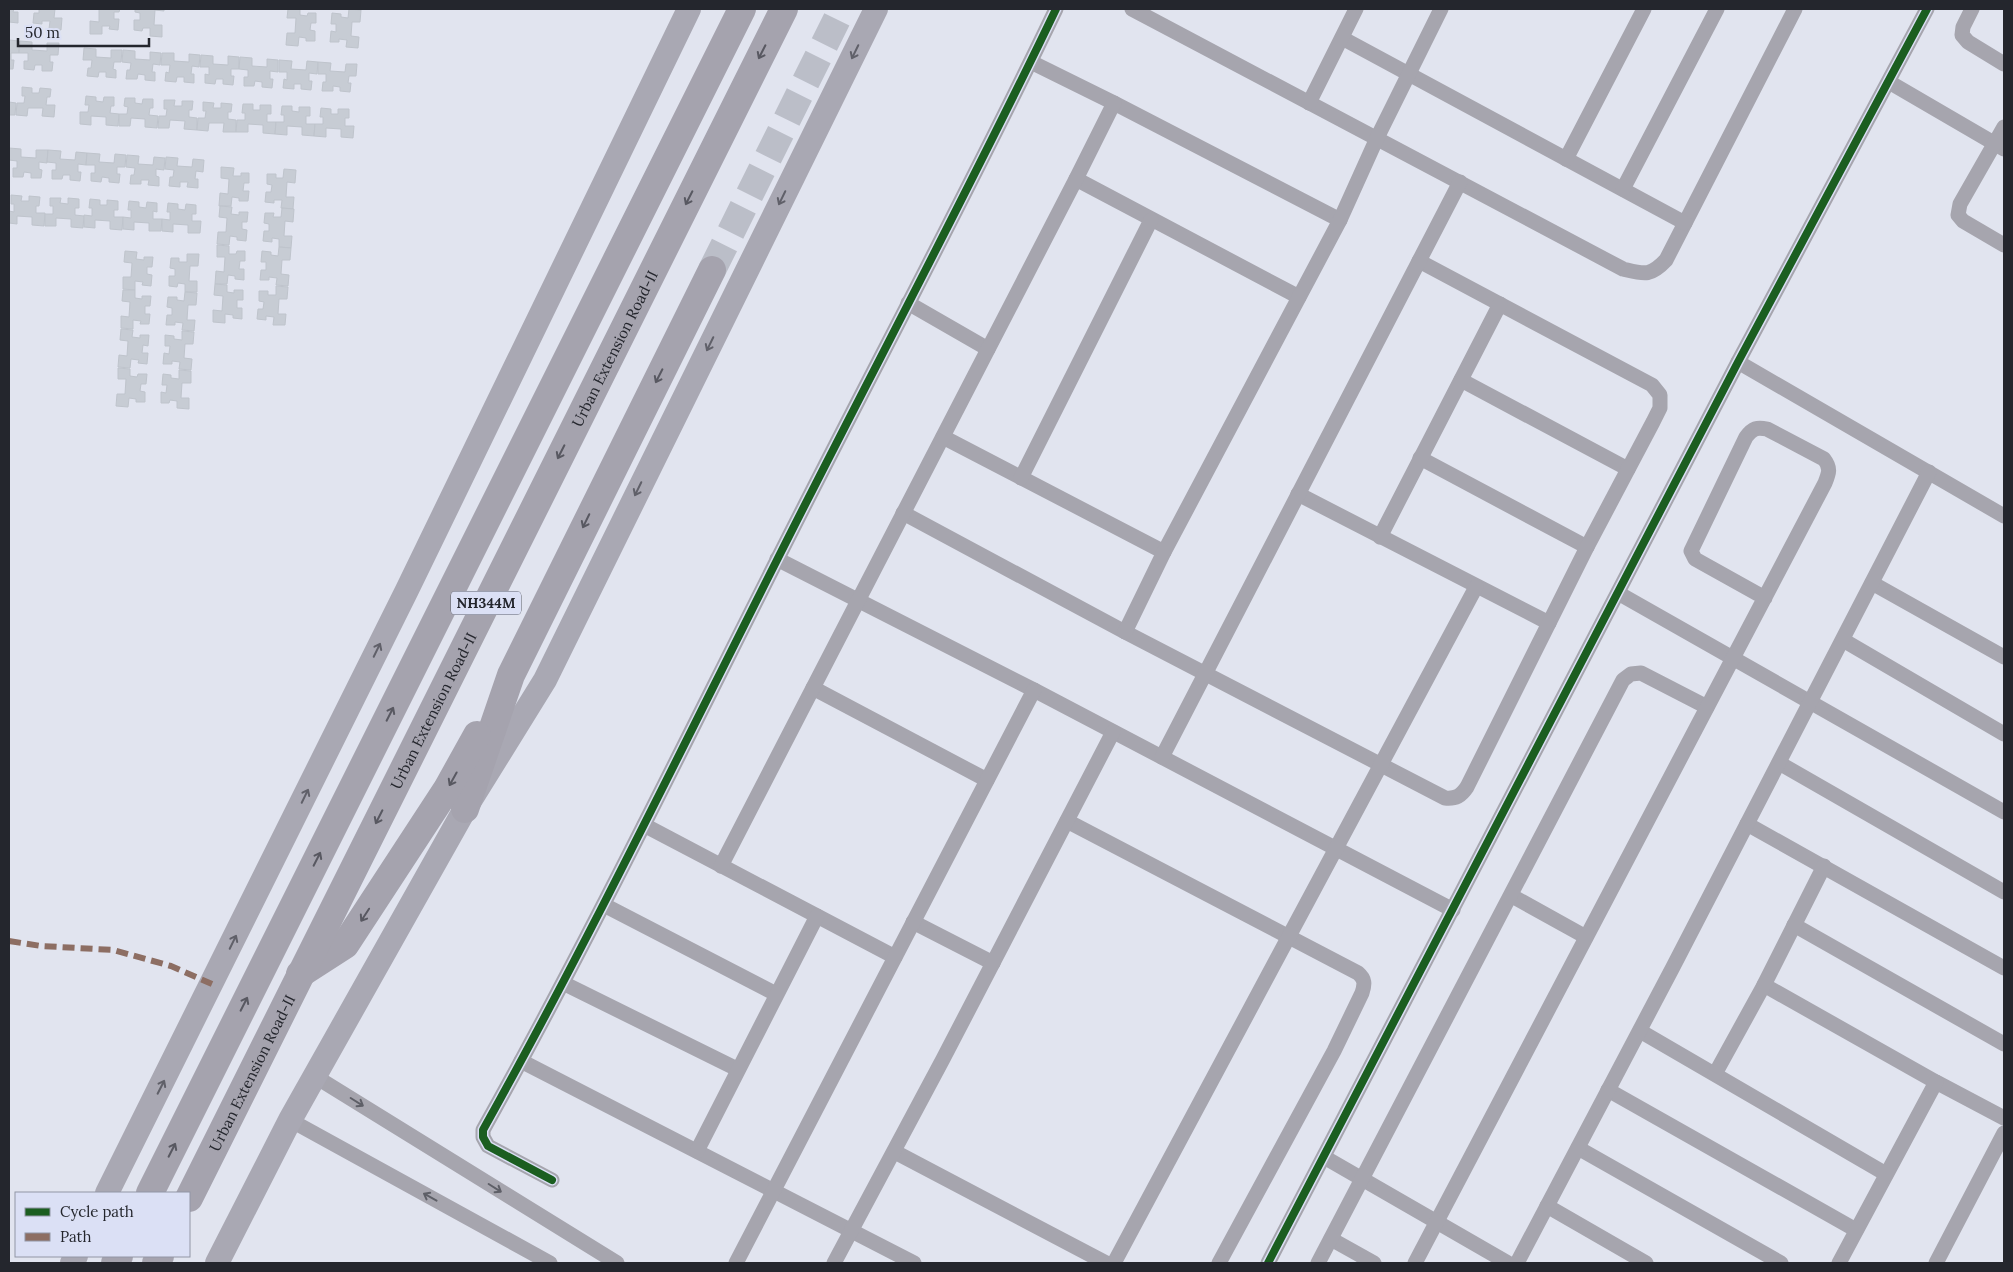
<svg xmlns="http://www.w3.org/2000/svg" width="2013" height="1272" viewBox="0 0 2013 1272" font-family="Lora,serif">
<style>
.building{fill:#c7ccd4;stroke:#bfc4cc}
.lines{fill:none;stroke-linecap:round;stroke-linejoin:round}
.highway-tunnel{stroke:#bbbec8;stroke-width:28;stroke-dasharray:28 14;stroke-linecap:butt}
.street{stroke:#a6a5ae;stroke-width:15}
.primary{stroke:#a9a8b3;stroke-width:24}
.highway{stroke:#a5a3ae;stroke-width:28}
.quiet{stroke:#8d6e63;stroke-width:6;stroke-dasharray:12 6;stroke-linecap:butt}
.cycleway-casing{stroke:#dbe0f5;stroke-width:11}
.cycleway{stroke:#1b5e20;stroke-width:8}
.oneway{stroke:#585861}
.oneway2{stroke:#606069}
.oneway3{stroke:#5e5f67}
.labels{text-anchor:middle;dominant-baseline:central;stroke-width:5;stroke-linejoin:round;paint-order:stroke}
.shield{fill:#dbe0f5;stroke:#5b5e69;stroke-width:1}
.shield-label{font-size:14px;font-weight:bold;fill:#24262d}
.street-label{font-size:15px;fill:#24262d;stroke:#dbe0f5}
</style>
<rect width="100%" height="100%" fill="#e1e4ef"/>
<g class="building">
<path d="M9,9H14L13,12H18V23L9,22Z"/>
<path d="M39,9H55L54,18H62L61,30L49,29L50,21H42V24L33,23L34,13H39Z"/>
<path d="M99,9H120L119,12H114V19H119L118,30L109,29L110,26H102V34H90V21L99,22Z"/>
<path d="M135,9H164V11L155,10L154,25H162V37L150,36V28H143L142,31L134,30V20H140V13L135,12Z"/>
<path d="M288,9H300V15L307,16L308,13H316V23H311L310,30L315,31V41H306V38L299,37L298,46L286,45L287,33H295L296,18H287Z"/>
<path d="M349,9L361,10L360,22H352L351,36L359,37L358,48L346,47L347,40L339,39V42H330L331,31L336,32V24H331L332,13L341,14V17L348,18Z"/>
<path d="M9,40L19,41V53H11V60H14L13,69H9Z"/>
<path d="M20,41L32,42V50L47,51V43H59L58,55H50V62H53L52,71H42V65H35L34,70L24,69V61H28V53H19Z"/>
<path d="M84,48L96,49V57L111,58V50H122L121,62H114L113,69L116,70V78L106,77V72H99L98,77L87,76L88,68H91L92,60H83Z"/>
<path d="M123,50L135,51V59L150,60V52L161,53L160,65L153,64L152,72H155V81L145,80V75L138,74L137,79H126L127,70H130L131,63L122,62Z"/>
<path d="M162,53H174V61L189,62V54L200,55L199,67L192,66L191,74H194V83L184,82V77H177L176,82L165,81L166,72L169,73L170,65H161Z"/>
<path d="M201,55L213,56V64L228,65V56L239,57V69H231V76H234L233,85L223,84V79H216L215,84L205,83V74L209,75V67H200Z"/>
<path d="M240,57L252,58V66L267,67V59L278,60V72L270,71V79H273L272,88L262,87V82L255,81L254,86H244V77H248V70L239,69Z"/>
<path d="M279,60L292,61L291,69L306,70L307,61L318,62L317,74L309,73V81H312L311,90L301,89V84H294V89L283,88L284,79L287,80V72H279Z"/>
<path d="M318,62L331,63L330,71L345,72L346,64H357L356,76H349L348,83H351L350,92L340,91V87L333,86V91H322L323,82H326V74H318Z"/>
<path d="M22,87L32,88V93H39L40,88L51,89L50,97H47L46,105H55L54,117L42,116L43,108H28L27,116L16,115L17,103H24L25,96H22Z"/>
<path d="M86,96L96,97V101L103,102L104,97H114V106H111L110,113L119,114L118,126L106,125V117L91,116V125L80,124V112H88L89,105H85Z"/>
<path d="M125,98H135V103L142,104L143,99H153V108H150L149,115L158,116L157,128L145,127V119L131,118L130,126H119V114H127L128,107L124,106Z"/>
<path d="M164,100H175L174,106H182V101H193L192,110H189V117L197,118V130L184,129L185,121L170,120L169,128H158L159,116H166L167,109H164Z"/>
<path d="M9,102L16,103L15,115H9Z"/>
<path d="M203,102L214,103L213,108H221V103L232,104L231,112H228V119L236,120V132H223L224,123H209L208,131L197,130L198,118H205L206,111H203Z"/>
<path d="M243,104H253V110H260V105H271V114H267V122H276L275,134L263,133V125L248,124V132H236L237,120H245V113H242Z"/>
<path d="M282,106H292V111L299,112V107H310V116H306V124H315L314,136L302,135V127L287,126V135L275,134L276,122H284V115H281Z"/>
<path d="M321,108L331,109V114H338V109H349V118H345V126H354L353,138L341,137V129L326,128V137L314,136L315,124H323V117H320Z"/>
<path d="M9,148L21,149V157L36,158V150H48L47,163L39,162V169L42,170L41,178H31V173L24,172L23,177H13V168H17V161L9,160Z"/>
<path d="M48,150L61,151L60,159L75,160L76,152L87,153L86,165L78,164V172H81L80,181L70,180V175H63L62,179H52V170H56V163L47,162Z"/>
<path d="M87,153L100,154L99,162L114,163L115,154L126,155L125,167H117V174H120L119,183L109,182V178L102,177L101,182L91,181V173H95V165H86Z"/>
<path d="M127,155L139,156L138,164L153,165L154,157L165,158L164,170L156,169V176L159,177V186L148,185L149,180H141V184H130L131,175H134L135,168L126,167Z"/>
<path d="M166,157L178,158L177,166L192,167L193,159L204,160L203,172L196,171L195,179H198V188L187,187L188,182H180V187L169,186L170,177H173L174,170L165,169Z"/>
<path d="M221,167L234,168L233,176H241V173H249V183H244L243,191H249L248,201H239V198L232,197L231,206H219L220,193L228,194L229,179L221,178Z"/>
<path d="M284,169L296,170L295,183L287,182L286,197H294L293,209L281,208L282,200H274V203L265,202L266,192H271L272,185L267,184V174H276V178H283Z"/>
<path d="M11,195L22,196L21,201H29V196L40,197L39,206H36V213H45L44,226L32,225V217L17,216V224L9,223V211L14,212V204H11Z"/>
<path d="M50,198H61L60,203L68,204V198L79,199V208H75V215L84,216L83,228L71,227V219L56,218V226H45V214H53V206H50Z"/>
<path d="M90,199L100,200V205H107V200L118,201V210H114V217H123L122,230L110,229V221L95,220V228L84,227V215L92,216V208H89Z"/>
<path d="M129,201L139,202V207L146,208L147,202L157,203V212L153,211V219H162L161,231H149V223L134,222V230L123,229V217L131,218V210H128Z"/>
<path d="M168,203L178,204V209L185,210L186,204L196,205V214H192V221H201L200,233H188V225L173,224V232L162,231V219L170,220V212H167Z"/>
<path d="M220,206L232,207L231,214L239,215V212H248L247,222H242V229L247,230L246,241L237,240V237L230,236L229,245L217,244L218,232H226L227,218L219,217Z"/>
<path d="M282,208L294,209L293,222L285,221L284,236H292L291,248L279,247V239L272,238V242L263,241L264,231H269V224L264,223L265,213H274L273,217H281Z"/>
<path d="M217,245L229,246V254H236L237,251H245V261H240L239,269H244V280L235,279V276L228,275L227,284H215L216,271L224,272L225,257H217Z"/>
<path d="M279,247L291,248L290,260H282L281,274L289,275L288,286L276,285L277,278L269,277V280H260L261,270H266V262H261L262,251L271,252V255L278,256Z"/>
<path d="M125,251L137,252L136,259L144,260V257H153L152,267H147V274L152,275L151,286L142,285L143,282L135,281V290L123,289V277H131L132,263L124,262Z"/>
<path d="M187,254H199L198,266H190L189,281H197V292H185V284L178,283L177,287L169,286V276H175V269L170,268L171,258H179V262H187Z"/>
<path d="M215,284L227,285V292L234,293V290H243V300H237V308H242V319L233,318V315L225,314V323L213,322V310L222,311L223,296L214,295Z"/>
<path d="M276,286L288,287L287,299H279L278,314H286L285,325H273L274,317L266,316V320L257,319L258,309H263L264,302L259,301V291H268V295H276Z"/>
<path d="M123,290H135V298L142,299V296H151L150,306H145V314H150L149,324H140L141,321L133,320V329L121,328V316L129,317L130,302L122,301Z"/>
<path d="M185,292L197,293L196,305H188L187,320H195L194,331L182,330L183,323L175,322V325H166L167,315H172V308L167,307L168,297H177V300L184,301Z"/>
<path d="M121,329L133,330L132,337L140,338V335H149L148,346L143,345L142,353H148L147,364L138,363L139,360L131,359L130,368L118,367L119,355L127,356L128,341L120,340Z"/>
<path d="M182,331L194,332L193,344H185L184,358L192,359L191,370L179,369L180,362L172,361V364H163L164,353L169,354L170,346H165V335L174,336V339L182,340Z"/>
<path d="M118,368L130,369V376L137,377L138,374H147L146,384H141L140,391L145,392V402H136V399L129,398L128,407L116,406L117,394H125L126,379H118Z"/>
<path d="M179,370L191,371V383H182L181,398H189V409L177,408V401L170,400L169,403H161V392L166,393L167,385H162L163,374L171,375V378L179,379Z"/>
</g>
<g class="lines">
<path class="highway-tunnel" d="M712,270L842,9"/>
<g class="street">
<path d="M1132,9L1623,269C1644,274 1650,277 1666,260L1795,9"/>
<path d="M1972,9L1963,27L1962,35L1968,42L2004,64"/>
<path d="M1342,38L1685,223"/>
<path d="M1031,62L1114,103L1340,220"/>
<path d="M1889,82L2004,149"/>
<path d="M1309,103L1356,9"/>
<path d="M2004,127L1960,204L1958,215L1963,221L2004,245"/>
<path d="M1566,159L1644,9"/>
<path d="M1076,179L1299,297"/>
<path d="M1623,189L1717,9"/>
<path d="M908,303L988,349"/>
<path d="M1738,362L2004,516"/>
<path d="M1461,380L1628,469"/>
<path d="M943,437L1164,552"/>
<path d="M1420,458L1587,547"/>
<path d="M1021,478L1151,220"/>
<path d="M1298,494L1549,623"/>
<path d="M903,513L1125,632L1445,798C1456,799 1461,796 1467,787L1587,547L1653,422L1660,408V395L1652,385L1419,261"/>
<path d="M1380,537L1500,304"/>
<path d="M777,559L1034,690L1453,910"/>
<path d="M1872,583L2004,657"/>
<path d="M1618,593L2004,812"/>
<path d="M1125,632L1164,552L1340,220L1377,138L1441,9"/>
<path d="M1843,640L2004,734"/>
<path d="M813,688L987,780"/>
<path d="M1162,757L1460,182"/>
<path d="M1779,763L2004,892"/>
<path d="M1067,821L1358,973C1365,979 1365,984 1362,993L1334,1051L1219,1263"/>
<path d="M1747,824L2004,968"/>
<path d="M644,825L895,957"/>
<path d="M721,866L1076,179L1114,103"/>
<path d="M1512,896L1586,937"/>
<path d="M604,905L776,994"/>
<path d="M913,922L993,963"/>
<path d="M1794,925L2004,1044"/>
<path d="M563,983L737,1069"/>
<path d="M1764,985L1936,1082L2004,1118"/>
<path d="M1640,1031L1886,1174"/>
<path d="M521,1061L914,1263"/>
<path d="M1715,1074L1764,985L1824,866"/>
<path d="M316,1077L617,1263"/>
<path d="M1608,1090L1856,1230"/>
<path d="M290,1120L550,1263"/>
<path d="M1578,1148L1781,1263"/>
<path d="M697,1151L817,916"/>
<path d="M895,1152L1106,1263"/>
<path d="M1324,1157L1508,1263"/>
<path d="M552,1180L488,1146L483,1137V1130C587,944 680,752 776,562C869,377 967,195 1056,9"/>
<path d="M1547,1206L1646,1263"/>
<path d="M1331,1239L1374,1263"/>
<path d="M736,1263L1034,690"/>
<path d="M834,1263L943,1059L1113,732"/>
<path d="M1114,1263L1476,587"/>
<path d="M1268,1263L1738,362L1927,9"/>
<path d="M1318,1263L1623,680L1631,674L1641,673L1707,707"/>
<path d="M1415,1263L1825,483C1829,473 1831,468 1824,459L1767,429C1757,427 1753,428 1746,437L1691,551L1695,559L1765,598"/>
<path d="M1517,1263L1673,967L1929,472"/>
<path d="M1839,1263L1936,1082"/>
<path d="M1936,1263L2004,1133"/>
</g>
<g class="primary">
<path d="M107,1193L407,590L689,9"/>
<path d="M72,1263L76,1256"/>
<path d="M217,1263L290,1120L465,809L545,680L876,9"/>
</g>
<g class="highway">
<path d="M465,809L511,675L712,270"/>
<path d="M300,974L345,945L447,789L477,735"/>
<path d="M150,1193L742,9"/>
<path id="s1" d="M189,1198L784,9"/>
<path d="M115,1263L119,1256"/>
<path d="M156,1263L160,1256"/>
</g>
<path class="quiet" d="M9,941L41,946L113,950L171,966L212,984"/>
<defs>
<g id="cycleway">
<path d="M552,1180L488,1146L483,1137V1130C587,944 680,752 776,562C869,377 967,195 1056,9"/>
<path d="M1268,1263L1738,362L1927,9"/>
</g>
</defs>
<use href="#cycleway" class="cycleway-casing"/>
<use href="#cycleway" class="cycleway"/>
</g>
<defs><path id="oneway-shaft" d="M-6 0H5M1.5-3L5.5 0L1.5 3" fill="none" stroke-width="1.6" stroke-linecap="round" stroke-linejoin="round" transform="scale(1.25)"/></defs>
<g class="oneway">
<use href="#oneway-shaft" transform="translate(762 52) rotate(117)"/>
<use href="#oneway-shaft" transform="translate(689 198) rotate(117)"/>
<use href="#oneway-shaft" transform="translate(659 376) rotate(117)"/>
<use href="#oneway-shaft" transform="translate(561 452) rotate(117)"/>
<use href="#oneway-shaft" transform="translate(586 521) rotate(116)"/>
<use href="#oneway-shaft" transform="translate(390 714) rotate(-63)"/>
<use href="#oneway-shaft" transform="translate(453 779) rotate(119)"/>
<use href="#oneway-shaft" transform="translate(379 817) rotate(117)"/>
<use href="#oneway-shaft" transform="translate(317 859) rotate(-63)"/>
<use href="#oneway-shaft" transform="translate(365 915) rotate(123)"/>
<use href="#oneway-shaft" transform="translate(244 1004) rotate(-63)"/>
<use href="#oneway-shaft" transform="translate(172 1150) rotate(-63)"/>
</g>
<g class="oneway2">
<use href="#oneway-shaft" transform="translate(855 52) rotate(116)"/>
<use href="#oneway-shaft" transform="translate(782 198) rotate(116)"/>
<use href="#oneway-shaft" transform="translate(710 344) rotate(116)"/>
<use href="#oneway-shaft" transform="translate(638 489) rotate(116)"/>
<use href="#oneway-shaft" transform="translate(377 650) rotate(-64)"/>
<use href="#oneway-shaft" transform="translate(305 796) rotate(-64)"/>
<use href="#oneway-shaft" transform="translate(233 942) rotate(-64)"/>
<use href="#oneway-shaft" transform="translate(161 1087) rotate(-63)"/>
</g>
<g class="oneway3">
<use href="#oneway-shaft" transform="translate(357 1102) rotate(32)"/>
<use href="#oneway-shaft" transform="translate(495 1188) rotate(32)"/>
<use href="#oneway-shaft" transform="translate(430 1197) rotate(-151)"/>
</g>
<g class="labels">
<rect class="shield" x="451" y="591.5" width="70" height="23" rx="4"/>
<g class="shield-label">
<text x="486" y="603">NH344M</text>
</g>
<g class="street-label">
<text stroke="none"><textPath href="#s1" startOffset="950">Urban Extension Road-II</textPath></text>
<text stroke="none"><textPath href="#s1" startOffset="545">Urban Extension Road-II</textPath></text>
<text stroke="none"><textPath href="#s1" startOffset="140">Urban Extension Road-II</textPath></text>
</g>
</g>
<rect width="2013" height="1272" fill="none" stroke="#24262d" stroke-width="20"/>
<rect x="15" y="1192" width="175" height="65" fill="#dbe0f5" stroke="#9296a5"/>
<rect x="25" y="1208" width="25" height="8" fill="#1b5e20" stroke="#9296a5"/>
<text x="60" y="1217" font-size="15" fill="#24262d">Cycle path</text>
<rect x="25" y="1233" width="25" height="8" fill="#8d6e63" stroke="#9296a5"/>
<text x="60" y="1242" font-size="15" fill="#24262d">Path</text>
<path d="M18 38v8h131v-8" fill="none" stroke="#24262d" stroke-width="2.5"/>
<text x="25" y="38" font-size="15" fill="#24262d" stroke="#dbe0f5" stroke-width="4" paint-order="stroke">50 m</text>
</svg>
